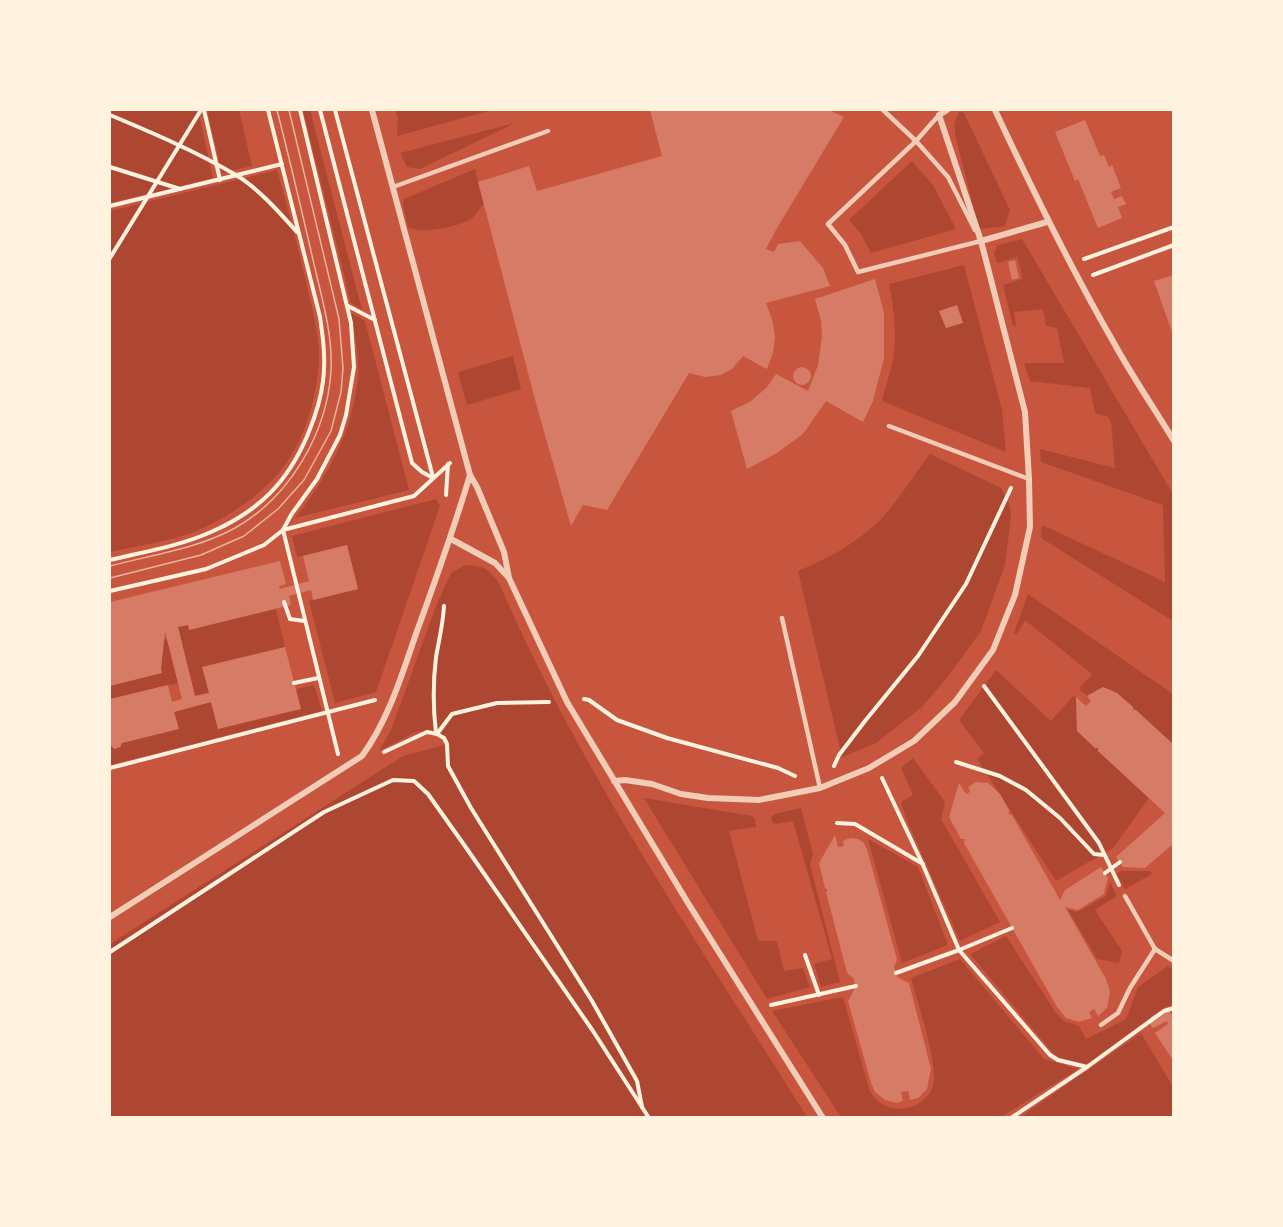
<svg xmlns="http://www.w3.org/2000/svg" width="1283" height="1227" viewBox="0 0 1283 1227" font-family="'PT Sans',sans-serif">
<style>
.green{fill:#ae4732}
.building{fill:#d67c66}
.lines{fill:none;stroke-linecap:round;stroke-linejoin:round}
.path{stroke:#fff3e0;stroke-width:4}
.service{stroke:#f1ccb7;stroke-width:4.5}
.minor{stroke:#f1ccb7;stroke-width:6}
.tram{stroke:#e9b49f;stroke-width:1.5}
</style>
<rect width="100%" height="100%" fill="#c8553d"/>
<g class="green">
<path d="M110,110H198L213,178L110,203Z"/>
<path d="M207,110H239L252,166L222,173Z"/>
<path d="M303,110H310L362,310L351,303Z"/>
<path d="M395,110H492L397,136L398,118Z"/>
<path d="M959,112L964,113L1010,210L1005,226L979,229L956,139L954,124Z"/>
<path d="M515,123L420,169L407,167L400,153Z"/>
<path d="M912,161L933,185L956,229L871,253L861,234L849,220Z"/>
<path d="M475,169L484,203C480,208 476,215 471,219C457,227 422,235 408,227L403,205L404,199Z"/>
<path d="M277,170C288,209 298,247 307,286C312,308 318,330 319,353C319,389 307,435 285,465C265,493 226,519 194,532C171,541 135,546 110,552V211Z"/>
<path d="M1022,239L1173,494V621L1041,538L1042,525L1165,582L1163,505L1041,462L1040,449L1115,468L1111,422L1108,417L1095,413L1090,388L1030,381L1024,363H1064L1057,328L1046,326L1043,309L1014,312L1016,325L1013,326L1003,285L1023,279L1017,257L997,263L994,253L998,245Z"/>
<path d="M964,265L1002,410L1006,452L882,401C885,388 890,374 893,360C897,335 894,308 889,284Z"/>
<path d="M351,313L365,321L409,490L295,518C328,477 355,427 358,373C359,353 354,332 351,313Z"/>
<path d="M513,356L521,389L467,405L458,372Z"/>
<path d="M930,454L1001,488L1010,506L1011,517L1005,565L981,631L946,679L922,707L876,743L842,757L798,571C826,559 852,546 875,525C896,505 912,477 930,454Z"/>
<path d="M436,499L440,506L376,692L335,703L309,601L358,589L347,545L297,557L292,536Z"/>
<path d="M465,565C484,565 489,569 500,585C581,773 699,944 807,1117L110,1118V944L403,756L448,744L444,735L418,731L379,751L391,730L436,606L451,573Z"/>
<path d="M1028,594L1173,694V745L1117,693L1103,687L1087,696L1079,689L1092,674L1025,620L1016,635L1014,633Z"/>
<path d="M276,609L285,647L203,667L209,693L195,696L178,627L188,625L189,630Z"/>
<path d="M167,639L178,683L110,699V653Z"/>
<path d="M996,670L1051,721L1073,696L1076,697L1077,731L1098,748V751L1149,798L1113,848L1056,881L977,759L984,753L959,720Z"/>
<path d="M314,685L322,711L110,765V745L114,749L120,747L122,743L178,729L174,712L211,702L218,729L300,709L296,689Z"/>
<path d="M913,758L945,802L941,819L1000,922L960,941L906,818L901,802L913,795L901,768Z"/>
<path d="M644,798L752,816L755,819L756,827L729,831L758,941H777L784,971L803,968L810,987L767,999Z"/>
<path d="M801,808L813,854L810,864L840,982L821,987L814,964L832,959L793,821L776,824L772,822L771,817L775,814Z"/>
<path d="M868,839L918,867L948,945L902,963Z"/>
<path d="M1121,871H1150L1152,874L1125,889L1117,874Z"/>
<path d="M1110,882L1117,896L1095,910L1122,951L1119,963L1097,959L1068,910L1077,912L1106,896Z"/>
<path d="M1006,936L1056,1013L1064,1021L1079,1026L1086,1039L1126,1019L1138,987L1168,966L1173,970V1005L1165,1007L1087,1064L1060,1058L1053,1053L970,954Z"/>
<path d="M960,959L1044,1059L1078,1069L1001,1117H841L772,1011L843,997L870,1092C878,1104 890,1111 905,1108C917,1107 930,1097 933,1086C939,1066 917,1001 911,978Z"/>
<path d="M1141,1033L1173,1087V1117H1020Z"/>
</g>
<g class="building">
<path d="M650,110H829L844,117L777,228L766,249L774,252L778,244L800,241L823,268L830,286L766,303L772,319L775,336L773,353L767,369L743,356L732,369L721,375L705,377L689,373L607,510L583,505L571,526L537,407L478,182L529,166L537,191L662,156Z"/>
<path d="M1085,120L1100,156L1104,155L1109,167L1112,165L1121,188L1111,192L1114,199L1122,196L1126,204L1118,207L1122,218L1098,228L1078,179L1075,181L1055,132Z"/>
<path d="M1015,260L1019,278L1012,280L1008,262Z"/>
<path d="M1174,275V332H1172L1154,281Z"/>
<path d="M875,279L884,313V358L873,401L863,422L826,401L803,434L777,453L747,469L731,411L751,401L767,387L776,374L808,391L818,365L822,336L821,321L815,299Z"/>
<path d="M957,305L963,323L946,328L939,311Z"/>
<circle cx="802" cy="376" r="9"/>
<path d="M347,545L358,589L313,600L311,590L289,596L291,605L189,630L188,625L178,627L195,696L209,693L202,667L285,647L301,709L218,729L211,702L174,712L179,729L122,743L120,747L114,749L110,744V699L168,685L172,702L182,699L165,631L161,669L162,673L110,686V602L280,561L286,584L279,586L280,589L309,581L303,556Z"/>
<path d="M1103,687L1117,693L1133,707V710H1136L1174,745V843L1145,868L1123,867L1116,857L1165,813L1098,751V748H1095L1077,731L1076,697L1086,706L1091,701L1087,696Z"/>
<path d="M976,782L988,783L1000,794L1009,810V814L1012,815L1060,900L1065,890L1101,867L1108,878L1104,894L1078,910L1065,907L1106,979L1110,992L1107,1008L1098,1016L1094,1009L1089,1012L1092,1018L1079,1022L1066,1018L1057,1007L964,843L965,839H961L949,817L959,783L966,794L970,792L968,787Z"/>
<path d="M835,835L838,847L844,846L843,841L850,838L858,839L863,842L867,849L897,960L894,966L897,977L909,983L931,1069L927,1089L918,1098L910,1100L908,1091L901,1092L903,1101L897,1103L885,1100L875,1092L871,1083L848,1001L856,986L853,978L847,973L826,892L828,890L825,888L819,863Z"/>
<path d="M1164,1009L1169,1011L1174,1018V1062L1155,1033L1168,1024L1167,1021L1153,1028L1148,1022L1151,1017Z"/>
</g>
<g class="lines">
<g class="path">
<path d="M204,110L220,180"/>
<path d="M320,110L412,463L422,472L433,478"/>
<path d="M335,110L433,477"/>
<path d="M110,115C153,133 195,151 236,175C258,188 280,213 297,232"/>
<path d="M110,167L180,189"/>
<path d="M110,206L282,164"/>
<path d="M110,258L201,110"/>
<path d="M1084,259L1174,227"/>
<path d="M1093,275L1174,245"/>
<path d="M348,306L375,320"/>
<path d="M446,495L448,464"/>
<path d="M110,560C143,552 180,546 211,532C259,511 288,482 308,434C315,417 321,399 323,381C326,359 323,338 320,317L268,110"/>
<path d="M110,591L206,569L264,545L283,530L291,515L317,479L340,435L346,415L354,367L351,323L300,110"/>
<path d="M284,602L290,619L304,621"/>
<path d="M294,683L318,678"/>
<path d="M984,686L1099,843L1119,885"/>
<path d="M584,699L589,700L617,720L667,738L778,768L795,776"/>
<path d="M436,733C433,708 433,682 436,657C439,640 443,624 444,606"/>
<path d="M437,734L452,714L497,703L549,702"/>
<path d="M384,752L427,732L437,734L444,738L447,744L448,766L471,808L592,1001L637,1081L642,1107"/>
<path d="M338,754L283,530L414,496L450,463"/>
<path d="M956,762L1000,776L1026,790L1060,818L1094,854L1104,855"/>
<path d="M834,766L839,755L865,721L918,656L966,584L1011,488"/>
<path d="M110,768L375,700"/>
<path d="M882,778L923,865L959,950L1050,1055L1058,1060L1087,1067L1164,1011L1174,1008"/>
<path d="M837,823L855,824L923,864"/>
<path d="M1105,873L1120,862"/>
<path d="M110,952L324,812L393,780L414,781L428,794L467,849L593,1031L649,1118"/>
<path d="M805,955L819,995"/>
<path d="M896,973L959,950L1012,928"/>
<path d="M771,1005L856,986"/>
<path d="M1011,1118L1087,1067"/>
</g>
<g class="service">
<path d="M883,110L916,141L948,177L975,230"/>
<path d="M939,115L916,141L828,224L845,245L858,272L981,241L979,238"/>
<path d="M393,187L548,131"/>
<path d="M889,426L1029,479"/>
<path d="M782,618L820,788"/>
<path d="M1125,896L1155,949L1174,961"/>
<path d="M1101,1025L1118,1013L1130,988L1155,949"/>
</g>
<g class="minor">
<path d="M372,110L470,475L477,487L504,552L509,578L567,702L688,903L823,1118"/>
<path d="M995,110C1032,189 1070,267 1114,343C1132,376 1154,408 1174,441"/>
<path d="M981,241L1047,222"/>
<path d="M451,539L495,563L509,578"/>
<path d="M614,781L625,780L652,784L681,794L708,798L759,800L820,788L869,768L914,741L955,702L993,650L1015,595L1030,527L1029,479L1025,412L981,241L939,115L947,110"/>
<path d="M110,917L362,756C389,719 402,674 417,631C436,579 454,528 470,475"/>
</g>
<g class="tram">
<path d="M110,566C151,555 197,549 235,528C290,497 327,433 331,371C333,335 322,299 314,264C302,212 290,161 277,110"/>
<path d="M110,578L201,555L244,536L278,509L304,480L331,431L341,392L343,368L339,319L289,110"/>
</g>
</g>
<rect width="1283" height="1227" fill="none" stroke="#fff3e0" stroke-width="222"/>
</svg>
